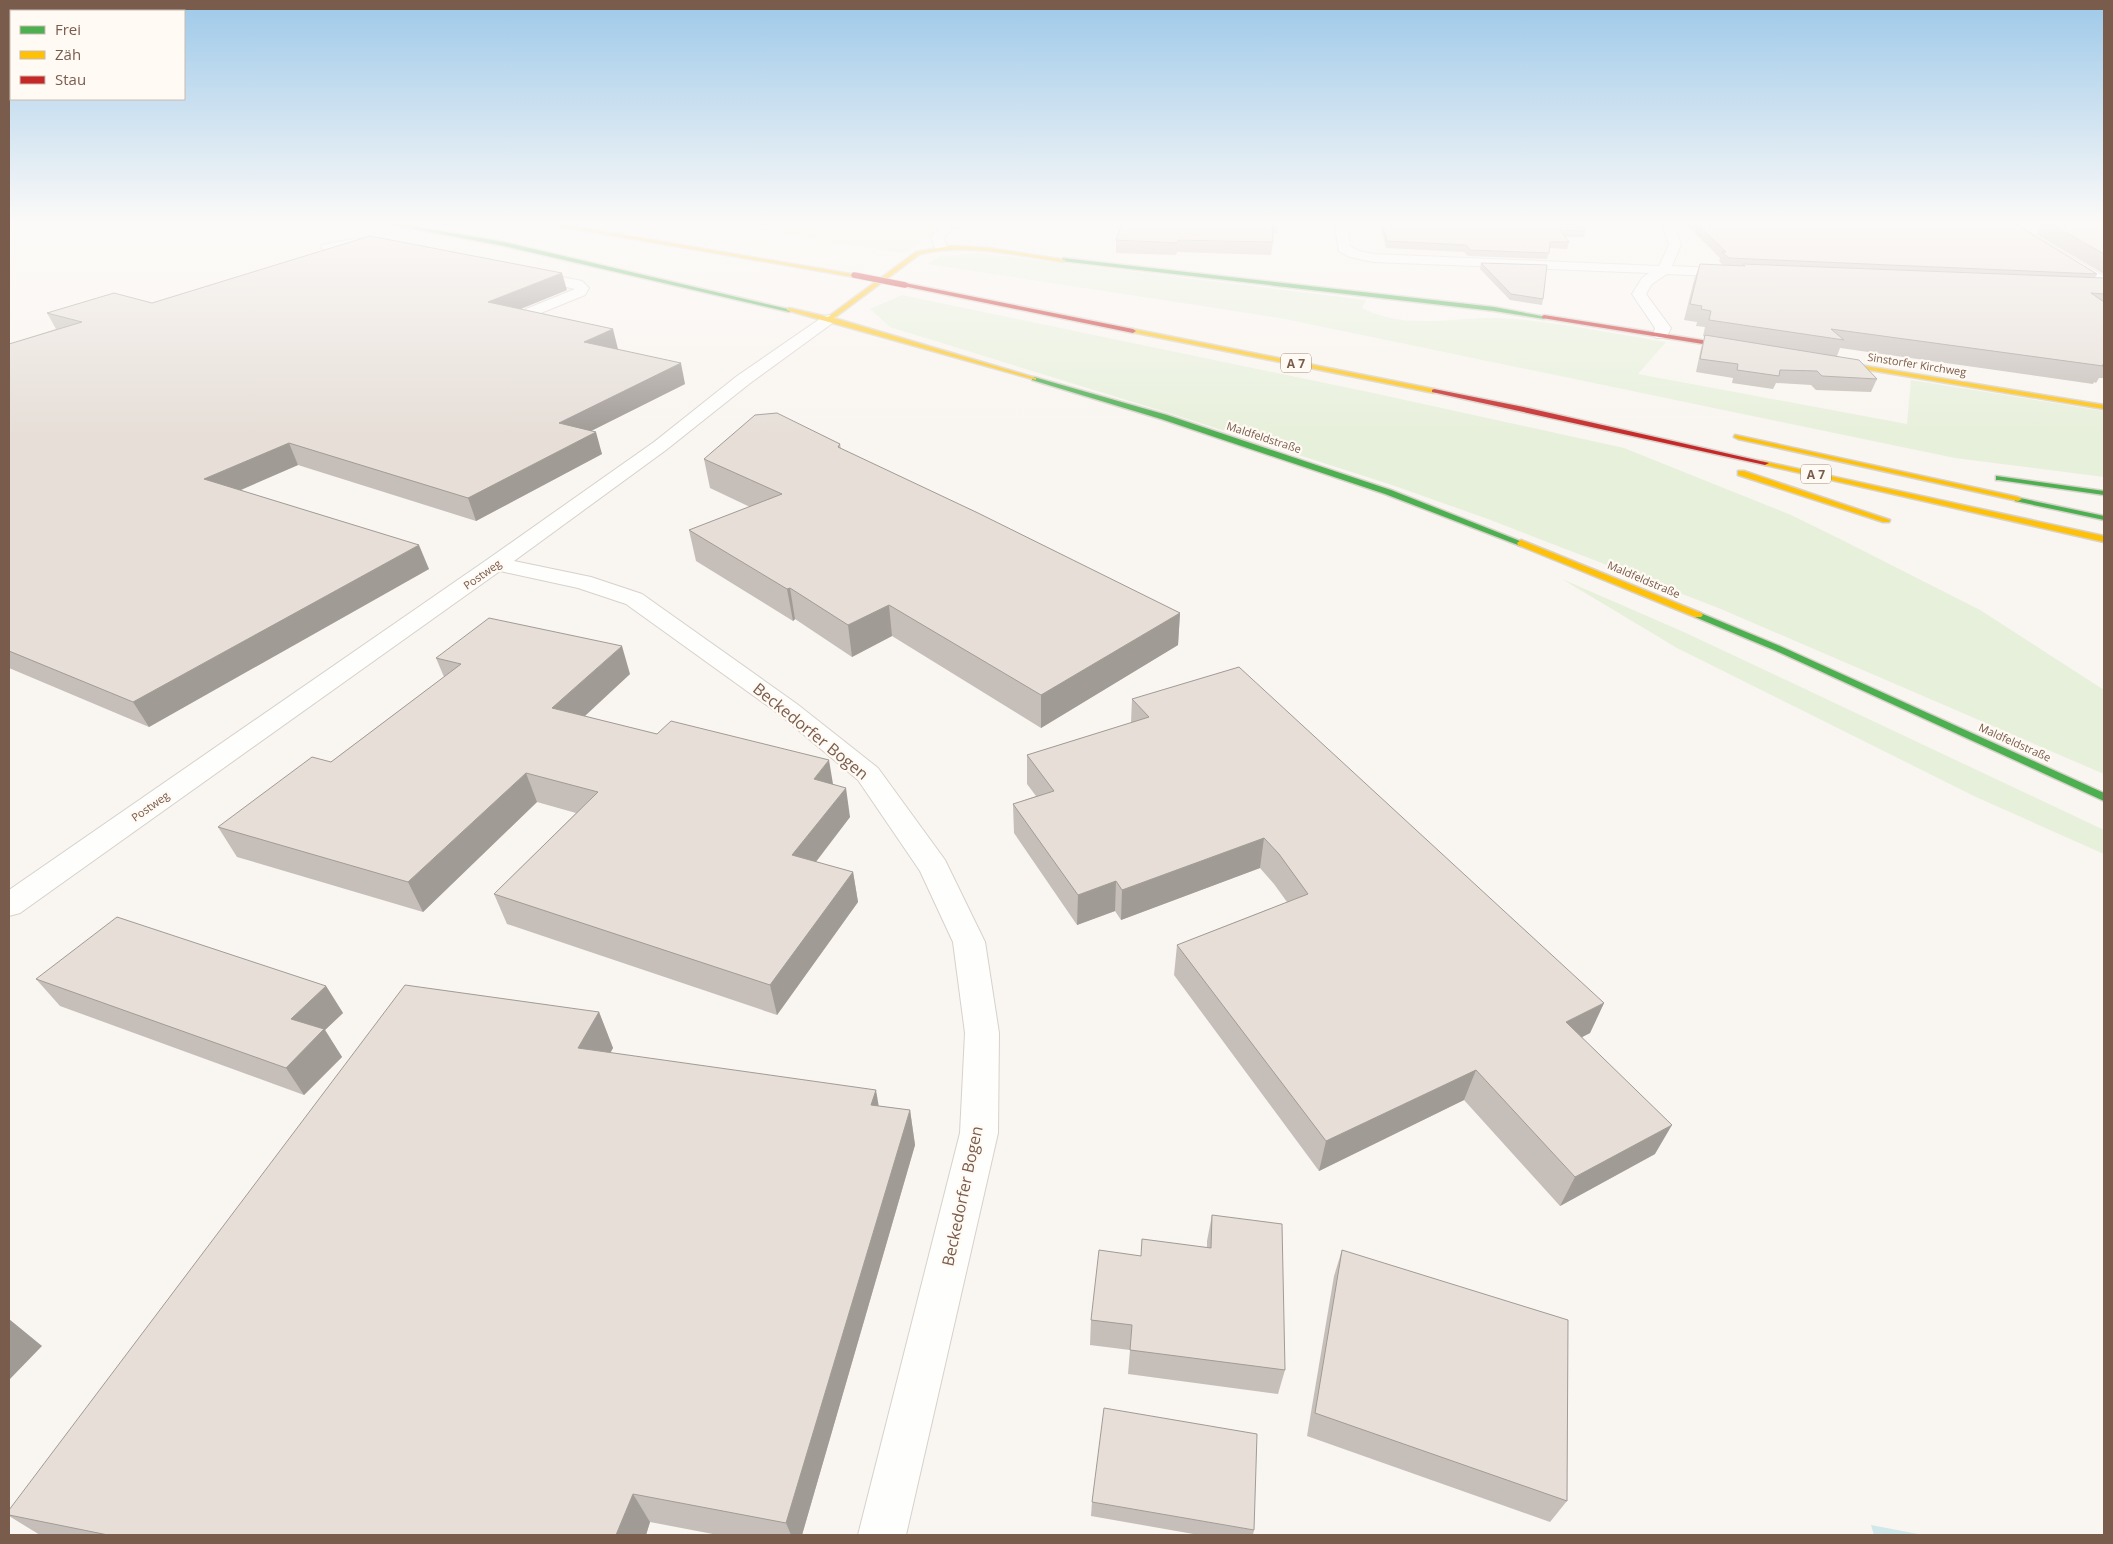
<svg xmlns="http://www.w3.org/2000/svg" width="2113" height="1544" viewBox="0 0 2113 1544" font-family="'Open Sans',sans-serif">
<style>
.green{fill:#e7f0db}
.water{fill:#d0e8ea}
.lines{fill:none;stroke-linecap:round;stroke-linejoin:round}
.street-casing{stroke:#d7d1cb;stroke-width:2}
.fast-casing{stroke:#d9d2cb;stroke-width:3}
.slow-casing{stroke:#d9d2cb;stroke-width:3}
.jam-casing{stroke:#d9d2cb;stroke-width:3}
.street{fill:#fefefd;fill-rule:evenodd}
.fast{fill:#4caf50;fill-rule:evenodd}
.slow{fill:#ffc107;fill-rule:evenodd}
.jam{fill:#c62828;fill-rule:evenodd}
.jam-bridge-casing{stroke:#dad1cc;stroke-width:7;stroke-linecap:butt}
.jam-bridge{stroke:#c62828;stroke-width:5.5}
.wall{fill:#c6bfb9}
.shaded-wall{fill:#a19b96}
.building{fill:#e6ded7;stroke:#a19b96}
.labels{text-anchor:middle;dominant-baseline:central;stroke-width:4.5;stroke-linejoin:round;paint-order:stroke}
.far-street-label{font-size:11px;fill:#7a5c4d;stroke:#fffaf3}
.shield{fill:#fffaf3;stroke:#a28b7f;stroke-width:1}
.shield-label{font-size:12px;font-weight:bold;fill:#7a5c4d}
.near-street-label{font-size:16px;fill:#7a5c4d;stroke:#fffaf3}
</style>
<rect width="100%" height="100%" fill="#f9f5f0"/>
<g class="green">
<path d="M702,221H946L927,239L903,253Z"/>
<path d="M978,253L1366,300L1362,308C1410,333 1461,314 1512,319C1563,323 1615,334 1666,342L1638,374L1907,424L1911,380L2104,411V477L1955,458L1280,318L928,264L940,256Z"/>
<path d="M902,295L1373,393L1624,448L1791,515L1840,539L1980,610L2104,690V774L1721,609L1488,519L1392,485L1175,415L890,327L870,309Z"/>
<path d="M1562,579L1686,633L2104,830V854L1976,797L1677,648Z"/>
</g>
<path class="water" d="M1871,1525L1923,1535H1874Z"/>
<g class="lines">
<defs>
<g id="street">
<path d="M947,221H960L943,238L947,247L946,250H936L931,237Z"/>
<path d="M1334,221H1346L1350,246L1359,251L1373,254L1659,266L1669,245L1661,221H1673L1681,245L1672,266L1735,269L1742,273L1735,277L1667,274L1652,284L1646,294L1671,328L1666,338H1656L1653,335L1655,328L1632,294L1642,278L1649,273L1373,262L1350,257L1339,251Z"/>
<path d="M1996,221H2010L2104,276V286L2099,285Z"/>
<path d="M377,238L383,242L381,245L353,247L327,252L321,248L322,245L353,239Z"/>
<path d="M527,270L582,281L589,288L585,295L536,315H526L524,312L526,309L575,289L522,277L520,274L522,271Z"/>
<path d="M829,315L834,316L836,319L834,322L749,384L666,450L514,561L591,577L642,594L797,704L878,768L945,860L985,942L999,1033L998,1133L906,1535H858L960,1133L965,1033L953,942L920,871L858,780L779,714L626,604L578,588L500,571L20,913L9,916V890L488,559L654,442L737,376L824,316Z"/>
</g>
<g id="fast">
<path d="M373,221H382L504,242L792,310L789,312L504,246Z"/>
<path d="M1063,258L1494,307L1547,317L1544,319L1494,311L1061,261Z"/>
<path d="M1034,377L1167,415L1391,490L1525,543L1521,546L1518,545L1385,494L1161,419L1032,380V378Z"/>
<path d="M1996,476L2104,491V495L1999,480H1996Z"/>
<path d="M2015,497L2104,516V520L2015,501Z"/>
<path d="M1698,612L1780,646L2104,793V801L1774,650L1695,617V613Z"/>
</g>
<g id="slow">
<path d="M530,221H540L857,275L854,277Z"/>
<path d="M950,246L989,248L1066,260L1063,262C1016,255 967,243 920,254L834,318L1036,378V380L786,310L789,308L828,317L916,252Z"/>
<path d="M1133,329L1434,389L1437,391L1434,393L1131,332L1130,331Z"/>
<path d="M1829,360L2104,405V409L1827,363V361Z"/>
<path d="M1735,435L2018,497L2022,499L2018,501L1738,439L1734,437Z"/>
<path d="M1762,461L2104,536V542L1765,465L1761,463Z"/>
<path d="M1738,471H1744L1890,520L1889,522H1883L1738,475Z"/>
<path d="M1521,540L1701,613L1703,615L1701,617H1695L1518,545L1517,543Z"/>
</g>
<g id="jam">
<path d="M905,283L1133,329L1136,331L1133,333L903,286Z"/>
<path d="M1544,315L1740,346L1743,348L1740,350L1542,318V316Z"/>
<path d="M1434,389L1528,408L1769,463L1765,465L1432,392V390Z"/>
</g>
</defs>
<use href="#street" class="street-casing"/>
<use href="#fast" class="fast-casing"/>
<use href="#slow" class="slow-casing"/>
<use href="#jam" class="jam-casing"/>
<use href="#street" class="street"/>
<use href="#fast" class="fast"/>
<use href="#slow" class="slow"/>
<use href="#jam" class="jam"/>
<defs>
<path id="jam-bridge" d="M854,275L905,285"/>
</defs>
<use href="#jam-bridge" class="jam-bridge-casing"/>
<use href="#jam-bridge" class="jam-bridge"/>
</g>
<g class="wall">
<path d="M984,221H1030L1024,226Z"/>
<path d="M1278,221L1277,234L1272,233L1273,242L1271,255L1177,252L1176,255L1116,253V240Z"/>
<path d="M1379,221H1578L1585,231L1584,237H1565L1569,242L1567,249L1550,248L1547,259L1468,256L1464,252L1386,248Z"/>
<path d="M1683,221H1999L2097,274L2095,278H2104V378H2099L2096,383L2094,382L2093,384L1840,348L1837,356L1877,379L1871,392L1816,390L1811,385L1776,383L1773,389L1732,383L1733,378L1696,372L1701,348L1705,337L1703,336L1705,327L1696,326L1697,322L1684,320L1694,280L1700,264L1723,265L1719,261L1720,258Z"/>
<path d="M2043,221L2104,222V274L2036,234Z"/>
<path d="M1481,263L1543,299L1542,305L1510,300L1480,269Z"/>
<path d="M567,290L521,309L618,349H617L685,384L591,431L602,454L476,521L298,465L241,490L429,569L149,727L9,668V344L56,329L47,313L152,303Z"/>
<path d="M840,444L841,449L1180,613L1178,645L1041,728L892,636L852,657L795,619L793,621L696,561L689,530L750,507L710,488L704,459Z"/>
<path d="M436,658L630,674L585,716L833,784L850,817L816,862L853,872L858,902L777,1015L507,924L494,894L576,813L537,802L423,912L237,857L218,827L331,762L444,677Z"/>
<path d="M1132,699L1604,1003L1590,1033L1582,1037L1655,1154L1560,1206L1464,1100L1319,1171L1174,975L1177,945L1287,902L1274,884L1260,868L1121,920L1115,911L1077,925L1014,833L1013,804L1036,796L1027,784V755L1131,723Z"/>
<path d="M36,979L326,986L343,1013L325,1030L342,1057L304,1095L60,1006Z"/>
<path d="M599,1012L613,1048L610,1053L879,1106L910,1110L915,1145L802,1535H718L650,1522L646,1535H40L9,1516V1510Z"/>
<path d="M1212,1215L1285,1370L1278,1394L1128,1374L1130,1350L1090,1345L1091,1320L1141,1256L1207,1247V1241Z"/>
<path d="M1342,1250L1567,1501L1550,1522L1307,1436L1334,1276Z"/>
<path d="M1092,1502L1254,1530L1253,1535H1199L1091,1516Z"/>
</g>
<g class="shaded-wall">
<path d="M1024,221H1030L1024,226Z"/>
<path d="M562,273L567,290L493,320L488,302Z"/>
<path d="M613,329L618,349L589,361L584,342Z"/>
<path d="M681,363L685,384L565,444L559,423Z"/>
<path d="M596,432L602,454L476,521L468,498Z"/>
<path d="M289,443L298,465L215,501L204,479Z"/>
<path d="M419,545L429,569L149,727L133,702Z"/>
<path d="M790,588L795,619L793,621L787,589Z"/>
<path d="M889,605L892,636L852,657L848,625Z"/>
<path d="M1180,613L1178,645L1041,728V695Z"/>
<path d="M622,646L630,674L562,737L552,708Z"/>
<path d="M829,760L834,790L814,779Z"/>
<path d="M526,773L537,802L423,912L408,882Z"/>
<path d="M846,788L850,817L798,885L792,855Z"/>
<path d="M1264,838L1260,868L1121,920L1122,890Z"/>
<path d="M853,872L858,902L777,1015L770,985Z"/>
<path d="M1116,881L1115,911L1077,925L1078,895Z"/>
<path d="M326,986L343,1013L325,1030L342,1057L304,1095L286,1068L291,1019Z"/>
<path d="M1604,1003L1590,1033L1553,1052L1566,1022Z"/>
<path d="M599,1012L613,1048L593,1084L578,1048Z"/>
<path d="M1476,1070L1464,1100L1319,1171L1326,1141Z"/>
<path d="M876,1090L882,1125L871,1105Z"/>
<path d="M910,1110L915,1145L802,1535H791L786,1523Z"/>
<path d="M1672,1125L1655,1154L1560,1206L1575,1177Z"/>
<path d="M9,1319L42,1346L9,1380Z"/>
<path d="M633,1494L650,1522L646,1535H616Z"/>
</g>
<g class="building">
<path d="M1123,221H1278V222L1272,221L1273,242L1178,240L1177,243L1116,240Z"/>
<path d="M1381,221H1578L1585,231L1560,230L1569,242H1550L1549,253L1470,250L1466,245L1387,241Z"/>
<path d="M1694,221H1999L2004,224H2015L2097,274L1729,258L1722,252H1726Z"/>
<path d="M2046,221L2104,222V254Z"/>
<path d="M370,236L562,273L488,302L613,329L584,342L681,363L559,423L596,432L468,498L289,443L204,479L419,545L133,702L9,651V344L82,322L47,313L114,293L152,303Z"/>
<path d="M1481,263L1547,265L1543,299L1511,294Z"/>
<path d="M1700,264L1745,266L1743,264L2104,278V294L2091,293L2104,302V365H2102L2103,366L1831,329L1844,340L1709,320L1711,311L1701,309L1702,306L1690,304Z"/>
<path d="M1705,335L1859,360L1877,379L1822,376L1817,371L1780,370L1779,376L1737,370L1738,364L1700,359Z"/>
<path d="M777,413L840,444L838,447L978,513L1180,613L1041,695L889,605L848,625L790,588L787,589L689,530L782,494L704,459L755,415Z"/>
<path d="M489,618L622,646L552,708L657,734L671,721L829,760L814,779L846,788L792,855L853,872L770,985L494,894L598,792L526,773L408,882L218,827L312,757L331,762L461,664L436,658Z"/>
<path d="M1239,667L1604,1003L1566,1022L1672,1125L1575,1177L1476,1070L1326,1141L1177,945L1308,894L1279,854L1264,838L1122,890L1116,881L1078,895L1013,804L1054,791L1027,755L1149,717L1132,699Z"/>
<path d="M117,917L326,986L291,1019L324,1029L286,1068L36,979Z"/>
<path d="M405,985L599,1012L578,1048L876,1090L871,1105L910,1110L786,1523L633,1494L616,1535H108L9,1515V1510Z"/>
<path d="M1212,1215L1282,1224L1285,1370L1130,1350L1132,1325L1091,1320L1099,1250L1141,1256L1142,1239L1211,1248Z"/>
<path d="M1342,1250L1568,1320L1567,1501L1315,1413Z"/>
<path d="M1104,1408L1257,1434L1254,1530L1092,1502Z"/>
</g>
<linearGradient id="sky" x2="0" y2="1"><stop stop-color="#9ec9e9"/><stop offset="0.51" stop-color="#fcfaf8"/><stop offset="1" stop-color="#fcfaf8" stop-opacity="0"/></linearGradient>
<rect width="2113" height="437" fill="url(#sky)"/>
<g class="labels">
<g class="far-street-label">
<text transform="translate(1917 364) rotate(9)">Sinstorfer Kirchweg</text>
<text transform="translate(1264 437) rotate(18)">Maldfeldstraße</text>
<text transform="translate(482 574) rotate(-35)">Postweg</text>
<text transform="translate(1644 579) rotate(23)">Maldfeldstraße</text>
<text transform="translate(2015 742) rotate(24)">Maldfeldstraße</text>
<text transform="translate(150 806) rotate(-35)">Postweg</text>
</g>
<g class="shield">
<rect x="1281" y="353.5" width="30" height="19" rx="4"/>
<rect x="1801" y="464.5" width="30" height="19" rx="4"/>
</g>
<g class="shield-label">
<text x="1296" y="363">A 7</text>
<text x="1816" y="474">A 7</text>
</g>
<g class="near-street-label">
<text transform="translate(811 731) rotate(39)">Beckedorfer Bogen</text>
<text transform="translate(962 1196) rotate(-78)">Beckedorfer Bogen</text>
</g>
</g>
<rect width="2113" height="1544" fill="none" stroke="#7a5c4d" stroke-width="20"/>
<rect x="10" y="10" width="175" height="90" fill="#fffaf3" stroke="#cabbb1"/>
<rect x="20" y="26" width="25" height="8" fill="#4caf50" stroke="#cabbb1"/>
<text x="55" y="35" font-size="15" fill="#7a5c4d">Frei</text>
<rect x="20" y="51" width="25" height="8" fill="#ffc107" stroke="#cabbb1"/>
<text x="55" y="60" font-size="15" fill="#7a5c4d">Zäh</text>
<rect x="20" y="76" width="25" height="8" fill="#c62828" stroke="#cabbb1"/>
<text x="55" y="85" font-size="15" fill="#7a5c4d">Stau</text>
</svg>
